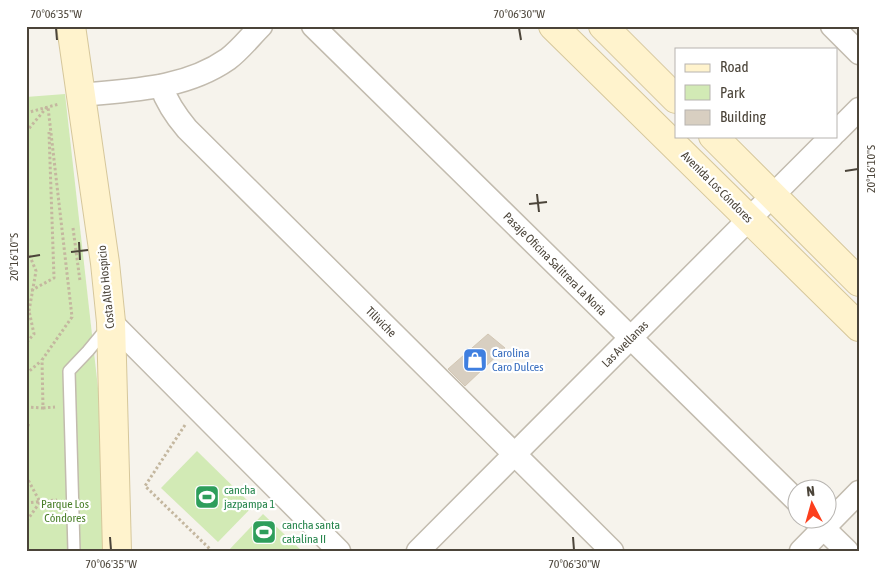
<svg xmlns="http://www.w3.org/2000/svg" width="885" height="577" viewBox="0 0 885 577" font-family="'Asap Condensed',sans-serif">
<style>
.green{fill:#d2eab5}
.building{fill:#d8cfc1;stroke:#d3c7b4}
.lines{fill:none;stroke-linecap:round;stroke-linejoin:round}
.lane-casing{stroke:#c2bbae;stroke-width:14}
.street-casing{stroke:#c2bbae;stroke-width:25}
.secondary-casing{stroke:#d6c79b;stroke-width:30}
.path{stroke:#c4b79f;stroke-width:3;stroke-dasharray:2.5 2.5;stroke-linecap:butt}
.lane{stroke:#fff;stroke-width:11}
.street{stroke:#fff;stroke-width:22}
.secondary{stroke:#fff3cd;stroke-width:28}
.ticks{fill:none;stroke:#4b4439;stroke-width:2}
.labels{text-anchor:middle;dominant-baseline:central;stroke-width:4.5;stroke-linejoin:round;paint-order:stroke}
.street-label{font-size:12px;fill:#4b4439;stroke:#fff}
.shop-label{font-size:12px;fill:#366cbe;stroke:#fff;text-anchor:start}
.leisure-label{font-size:12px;fill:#27864d;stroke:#fff;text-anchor:start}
.park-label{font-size:12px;fill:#4a7f2a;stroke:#fff}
.neatline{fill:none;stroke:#4b4439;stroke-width:2}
.ticks-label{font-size:12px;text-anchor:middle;fill:#4b4439}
</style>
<rect width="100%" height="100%" fill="#f6f3ec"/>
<g class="green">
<path d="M65,94L98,388L105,551H26V97Z"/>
<path d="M197,451L253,506L218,542L161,488Z"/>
<path d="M263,514L302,551H228Z"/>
</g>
<path class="building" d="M488,334L505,348L465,386L448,369Z"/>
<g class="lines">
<defs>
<path id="lane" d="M74,551L69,371L88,351L107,328"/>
<g id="street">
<path d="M313,26L798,502"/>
<path d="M832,26L859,53"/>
<path d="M161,86C167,103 176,116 187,129L612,551"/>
<path d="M81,95C132,90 185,89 228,59C240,50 250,37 261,26"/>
<path d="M836,132L859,109"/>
<path d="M111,322L339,551"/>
<path d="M815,520L847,551"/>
<path d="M418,551L832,136"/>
<path d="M801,551L859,492"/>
</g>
<g id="secondary">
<path d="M71,26L105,263L111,322L117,551"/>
<path d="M553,26L859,327"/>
<path d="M603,26L676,99"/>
<path d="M713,136L859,282"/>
</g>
</defs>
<use href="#lane" class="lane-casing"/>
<use href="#street" class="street-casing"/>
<use href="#secondary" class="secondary-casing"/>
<g class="path">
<path d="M26,113L59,104"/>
<path d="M26,132L47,107"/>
<path d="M73,228L80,281"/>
<path d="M26,252L29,254L36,271L29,311"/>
<path d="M26,291L32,290L54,278L49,132"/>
<path d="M26,312L29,311L34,334L26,343"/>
<path d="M26,374L41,361"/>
<path d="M26,407L43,408L42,360L72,317L48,107"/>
<path d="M43,408L55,407"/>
<path d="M26,422H29L26,432"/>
<path d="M185,425L145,486L212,551"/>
<path d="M26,476L40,502L26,522"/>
<path d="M26,503L57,500"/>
</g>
<use href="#lane" class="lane"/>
<use href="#street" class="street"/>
<use href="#secondary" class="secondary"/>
</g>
<path class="ticks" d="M56,28L57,40M519,28L521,40M845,171L858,169M537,194L539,212M529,204L547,202M79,242L80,260M71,252L88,250M28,257L40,255M110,537L111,550M573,537L574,550"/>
<defs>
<symbol id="shop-square" viewBox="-11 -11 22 22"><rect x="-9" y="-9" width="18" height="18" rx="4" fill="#3f7fe0" stroke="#fff"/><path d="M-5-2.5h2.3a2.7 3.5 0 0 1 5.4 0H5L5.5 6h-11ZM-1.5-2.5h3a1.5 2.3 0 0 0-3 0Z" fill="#fff"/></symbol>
<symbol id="stadium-square" viewBox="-11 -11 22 22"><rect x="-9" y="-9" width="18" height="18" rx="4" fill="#2e9e5b" stroke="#fff"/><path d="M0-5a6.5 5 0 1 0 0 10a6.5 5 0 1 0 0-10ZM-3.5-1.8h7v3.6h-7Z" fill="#fff"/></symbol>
</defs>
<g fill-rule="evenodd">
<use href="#shop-square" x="461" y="346" width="28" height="28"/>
<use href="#stadium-square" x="193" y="483" width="28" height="28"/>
<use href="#stadium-square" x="250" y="518" width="28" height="28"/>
</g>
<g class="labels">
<g class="street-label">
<text transform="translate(717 187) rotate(45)">Avenida Los Cóndores</text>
<text transform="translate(555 264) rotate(45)">Pasaje Oficina Salitrera La Noria</text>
<text transform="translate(106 287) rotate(-96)">Costa Alto Hospicio</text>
<text transform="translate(381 322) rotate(45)">Tiliviche</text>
<text transform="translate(625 344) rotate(-45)">Las Avellanas</text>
</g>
<g class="shop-label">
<text x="492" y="353">Carolina<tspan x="492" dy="14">Caro Dulces</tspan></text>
</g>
<g class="leisure-label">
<text x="224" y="490">cancha<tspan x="224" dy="14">jazpampa 1</tspan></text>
<text x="282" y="525">cancha santa<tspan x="282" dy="14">catalina II</tspan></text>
</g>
<g class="park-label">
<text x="65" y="504">Parque Los<tspan x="65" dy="14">Cóndores</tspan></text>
</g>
</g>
<rect width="885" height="577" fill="none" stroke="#ffffff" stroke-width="55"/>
<rect x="675" y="48" width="162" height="90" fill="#ffffff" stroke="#b7b4b0"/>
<rect x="685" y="64" width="25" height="8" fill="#fff3cd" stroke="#b7b4b0"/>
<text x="720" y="72" font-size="15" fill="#4b4439">Road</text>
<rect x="685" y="85" width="25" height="15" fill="#d2eab5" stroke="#b7b4b0"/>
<text x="720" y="98" font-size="15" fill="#4b4439">Park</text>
<rect x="685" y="110" width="25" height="15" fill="#d8cfc1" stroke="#b7b4b0"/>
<text x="720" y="122" font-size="15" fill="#4b4439">Building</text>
<g transform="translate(812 504) rotate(354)"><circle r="24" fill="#ffffff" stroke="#b7b4b0"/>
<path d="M0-4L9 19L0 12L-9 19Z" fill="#fc3f1d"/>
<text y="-8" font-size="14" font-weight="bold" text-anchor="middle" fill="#4b4439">N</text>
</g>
<rect x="28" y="28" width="830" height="522" class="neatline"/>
<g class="ticks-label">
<text x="56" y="18">70°06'35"W</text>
<text x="519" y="18">70°06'30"W</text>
<text transform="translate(871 169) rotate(-90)" y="4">20°16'10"S</text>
<text transform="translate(14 257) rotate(-90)" y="4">20°16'10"S</text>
<text x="111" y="568">70°06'35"W</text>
<text x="574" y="568">70°06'30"W</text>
</g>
</svg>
